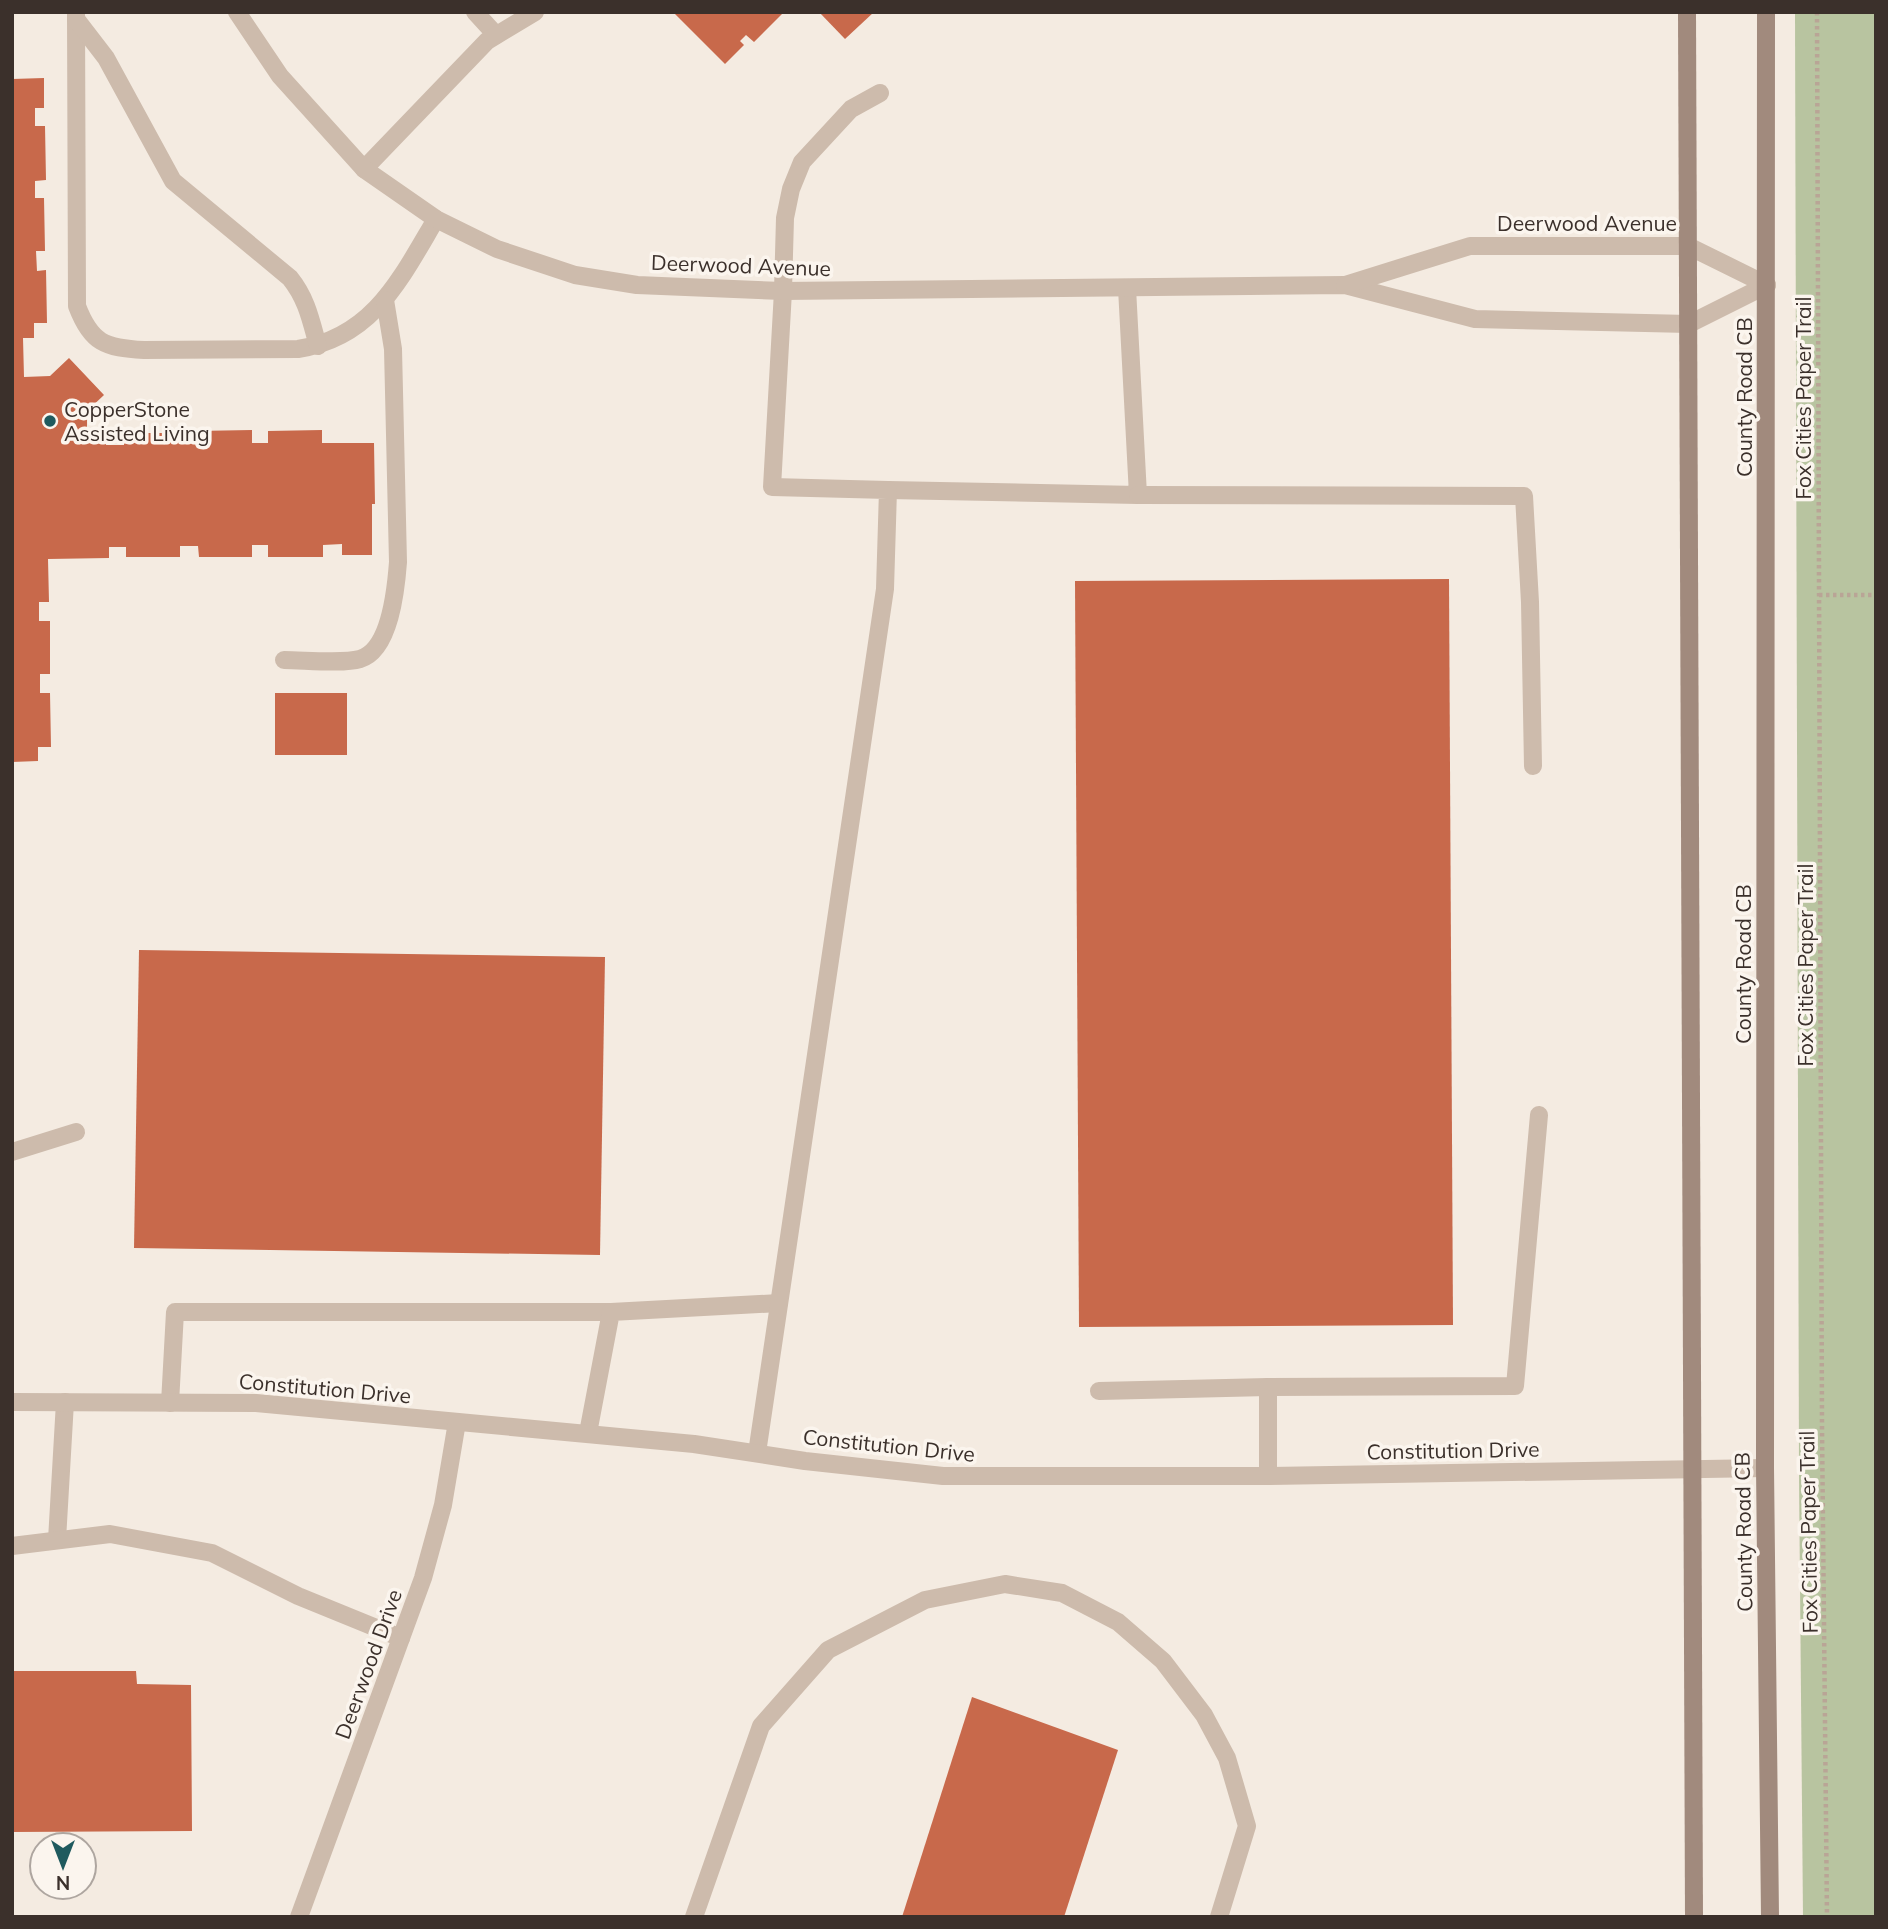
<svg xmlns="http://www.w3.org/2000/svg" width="1888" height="1929" viewBox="0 0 1888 1929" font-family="Mulish,sans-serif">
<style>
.green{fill:#b8c4a0}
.building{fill:#c8694b}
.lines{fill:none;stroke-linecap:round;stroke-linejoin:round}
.path{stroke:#b9a596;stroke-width:4.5;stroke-dasharray:3.5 3.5;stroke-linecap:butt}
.lane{stroke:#cdbbac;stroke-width:18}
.street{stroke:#cdbbac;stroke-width:18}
.secondary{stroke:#a18a7d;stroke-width:18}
.poi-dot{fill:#1f5a5e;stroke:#fbf5ee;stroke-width:2.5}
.labels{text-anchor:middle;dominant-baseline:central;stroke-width:7;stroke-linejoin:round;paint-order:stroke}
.street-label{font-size:21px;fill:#3b302b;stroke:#fbf5ee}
.poi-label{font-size:21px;fill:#3b302b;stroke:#fbf5ee;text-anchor:start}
</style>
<rect width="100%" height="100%" fill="#f4ebe1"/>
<path class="green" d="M1795,12H1876V1917H1803L1799,1473Z"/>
<g class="building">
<path d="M673,12H784L754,42L746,35L740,41L744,45L725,64Z"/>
<path d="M819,12H874L845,39Z"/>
<path d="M44,78V108H35V126H45L46,180L35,181V198H44L45,251H36L37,271L46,270L47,323H34V338H23L24,377L50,376L69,358L104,395L87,411V434H106V445H124V433H179V443H196V431L252,430V443H268V431L322,430V443H374L375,504H372V555H342V544L323,545V557H268V545H252V557H199L198,546H180V557H126V547H109V558L48,559L49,602H39V621H50V674H40V693H50L51,747H38V761L12,762V79Z"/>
<path d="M1449,579L1453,1325L1079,1327L1075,581Z"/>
<rect x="275" y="693" width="72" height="62"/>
<path d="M139,950L605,957L600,1255L134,1248Z"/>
<path d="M12,1671H136L137,1684L191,1685L192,1831L12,1832Z"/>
<path d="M972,1697L1118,1750L1064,1917H902Z"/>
</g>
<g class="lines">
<g class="path">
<path d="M1817,12L1822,1429L1827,1917"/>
<path d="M1819,595H1876"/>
</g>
<g class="lane">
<path d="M76,12L77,306C91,343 105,348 144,350L298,349C373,338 401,278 436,219"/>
<path d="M475,12L496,35"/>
<path d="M76,19L106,58L173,181L290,278C307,299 311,321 318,346"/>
<path d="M364,169L487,41L535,12"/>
<path d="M888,490L1138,495L1127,288"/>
<path d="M1138,495L1524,496L1530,602L1533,766"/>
<path d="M284,660C304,660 343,664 360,659C390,650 396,589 398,562L393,349L385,300"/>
<path d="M12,1152L76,1132"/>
<path d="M1099,1391L1268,1387"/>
<path d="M170,1403L175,1312H611"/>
<path d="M588,1433L611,1312L779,1303"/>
<path d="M757,1453L885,589L888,490L772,487L783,291L785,218L791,189L802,162L851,109L880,93"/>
<path d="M1268,1476V1387L1515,1386L1539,1115"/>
<path d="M57,1540L65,1402"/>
<path d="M12,1546L110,1534L212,1553L298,1596L401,1638"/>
<path d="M694,1917L761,1726L828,1650L925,1600L1005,1584L1062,1593L1118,1622L1163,1661L1204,1715L1227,1758L1247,1826L1219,1917"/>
</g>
<g class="street">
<path d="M237,12L280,76L364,169L436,219L497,249L575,275L637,285L783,291L1345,285L1475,319L1689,324L1767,285"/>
<path d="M1345,285L1470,246H1688L1767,285"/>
<path d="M12,1402L256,1403L694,1444L805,1461L943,1476H1268L1765,1468"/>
<path d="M299,1917L423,1578L443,1505L457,1422"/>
</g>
<g class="secondary">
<path d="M1687,12L1694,1917"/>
<path d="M1766,12L1765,1468L1770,1917"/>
</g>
</g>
<circle class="poi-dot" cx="50" cy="421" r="7"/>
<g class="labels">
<g class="street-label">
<text x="1587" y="223">Deerwood Avenue</text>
<text transform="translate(741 265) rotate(2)">Deerwood Avenue</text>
<text transform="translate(1744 397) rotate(-90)">County Road CB</text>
<text transform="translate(1803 398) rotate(-90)">Fox Cities Paper Trail</text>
<text transform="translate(1743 964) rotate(-90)">County Road CB</text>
<text transform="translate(1805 965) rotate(-90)">Fox Cities Paper Trail</text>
<text transform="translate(325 1388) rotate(5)">Constitution Drive</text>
<text transform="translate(889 1445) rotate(6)">Constitution Drive</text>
<text transform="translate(1453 1450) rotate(-1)">Constitution Drive</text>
<text transform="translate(1743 1532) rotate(-91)">County Road CB</text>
<text transform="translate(1808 1532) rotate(-91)">Fox Cities Paper Trail</text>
<text transform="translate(368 1664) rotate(-70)">Deerwood Drive</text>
</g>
<g class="poi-label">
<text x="64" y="409">CopperStone<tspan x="64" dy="24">Assisted Living</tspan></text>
</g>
</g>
<rect width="1888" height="1929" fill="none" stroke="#3b302b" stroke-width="28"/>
<g transform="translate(63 1866) rotate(180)"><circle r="33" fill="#fbf5ee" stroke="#aea6a0" stroke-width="2"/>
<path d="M0-5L12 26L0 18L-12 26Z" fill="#1f5a5e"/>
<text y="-10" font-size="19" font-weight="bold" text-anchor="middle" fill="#3b302b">N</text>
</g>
</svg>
